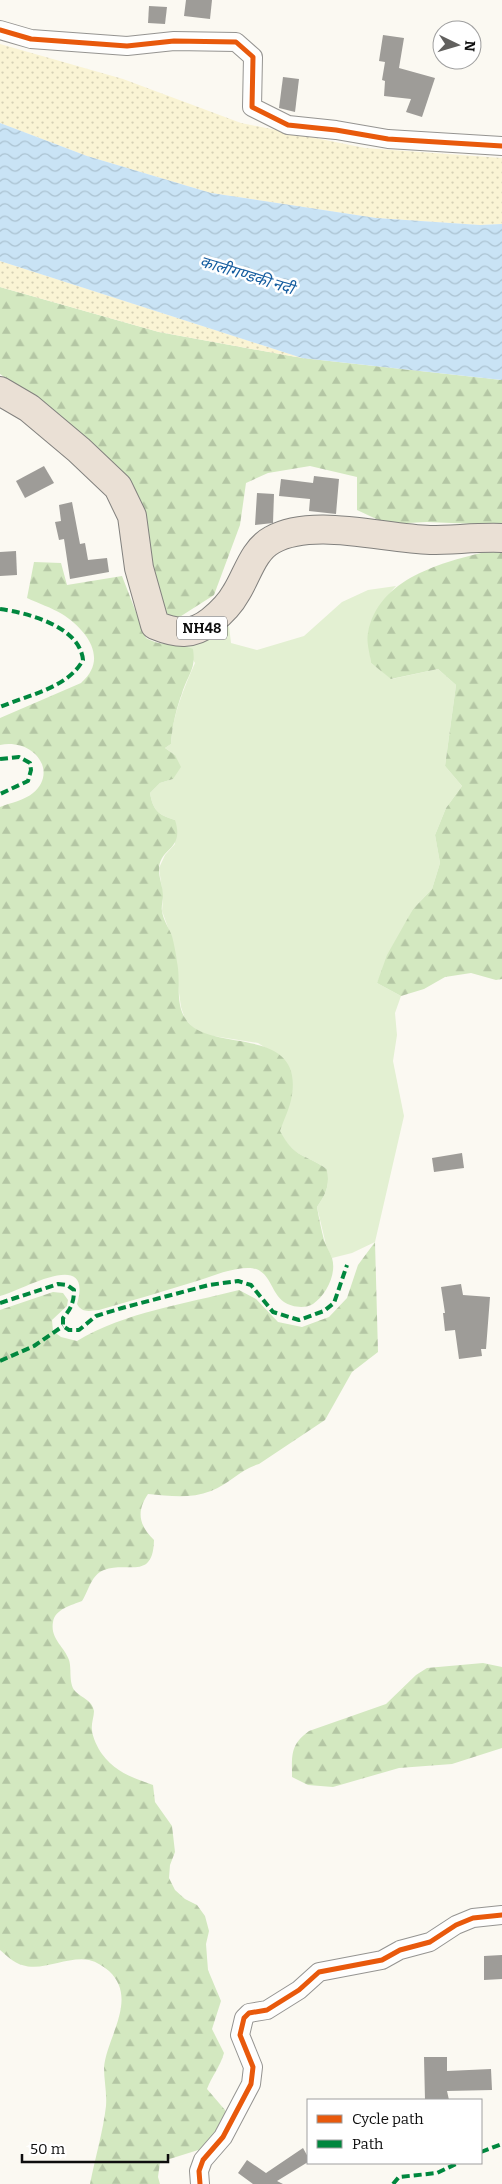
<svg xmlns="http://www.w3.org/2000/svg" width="502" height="2184" viewBox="0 0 502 2184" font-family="Bitter,'Noto Sans Devanagari',serif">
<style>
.grass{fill:#e3f0d2}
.forest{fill:url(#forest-firs)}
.sand{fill:url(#sand-dots)}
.water{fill:url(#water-waves)}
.building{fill:#9e9c98}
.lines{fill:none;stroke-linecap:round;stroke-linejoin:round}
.street-casing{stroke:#959491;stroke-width:20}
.highway-casing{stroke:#82817e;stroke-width:30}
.street{stroke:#fefefd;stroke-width:18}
.highway{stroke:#eae0d5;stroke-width:28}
.quiet{stroke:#00873e;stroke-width:4;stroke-dasharray:8 4;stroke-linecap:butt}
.cycleway-casing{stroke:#fff;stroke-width:8}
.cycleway{stroke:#e8590c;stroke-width:5}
.labels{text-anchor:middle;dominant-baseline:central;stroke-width:5;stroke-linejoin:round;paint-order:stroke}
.shield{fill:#fff;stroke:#565656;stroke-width:1}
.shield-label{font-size:14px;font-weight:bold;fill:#0e0e0e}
.water-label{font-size:16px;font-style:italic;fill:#175ea0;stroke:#fff}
</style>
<defs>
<pattern id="forest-firs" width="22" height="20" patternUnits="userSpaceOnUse" patternTransform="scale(1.25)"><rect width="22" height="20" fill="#d3e8c0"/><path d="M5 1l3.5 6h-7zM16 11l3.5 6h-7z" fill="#b4c6a4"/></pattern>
<pattern id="sand-dots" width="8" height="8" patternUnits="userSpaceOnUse" patternTransform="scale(1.25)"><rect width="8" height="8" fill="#faf4d4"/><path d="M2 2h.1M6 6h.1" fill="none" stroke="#d5d0b5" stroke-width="1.8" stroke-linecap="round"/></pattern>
<pattern id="water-waves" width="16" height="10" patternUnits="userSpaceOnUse" patternTransform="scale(1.25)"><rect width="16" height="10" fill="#c9e3f5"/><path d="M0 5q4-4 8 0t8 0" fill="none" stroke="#abc2d1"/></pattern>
</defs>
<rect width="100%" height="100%" fill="#fbf9f2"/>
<path class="grass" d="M396,586C370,615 366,625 371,663L392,679L438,669L456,685L445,766L462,786L446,808L435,835L440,863L432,889L413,909L377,983L401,996L395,1013L397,1035L393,1061L404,1116L375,1242L352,1253L332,1258L326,1245L317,1207C326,1194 330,1185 327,1169C304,1153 295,1159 279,1131L283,1120L280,1057L258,1043L207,1035L194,1029L185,1019L181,1007L171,936L162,911L163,897L159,868L165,855L175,844V820C158,815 153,810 150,793L160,783L173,779L175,755L165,748L171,744C172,716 184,688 195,663L184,645L208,640L229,626L231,643L257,650L304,636L342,602L368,590Z"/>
<g class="forest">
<path d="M0,287L159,332L302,358L502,380V525L427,522L387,524L357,510V477L310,466L268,473L246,483L240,525L214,595L178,618L167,619L135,503L39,402L0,374Z"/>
<path d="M489,551H502V979L496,980L471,973L445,977L424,989L401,996L377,983L387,955L413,909L432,889L440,863L435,835L446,808L462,786L445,766L456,685L438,669L391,679L371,663C370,654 366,642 368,633C378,578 443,562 489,551Z"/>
<path d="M34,562L61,563L67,585L122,576L146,638C164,648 177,642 193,649C196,668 189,673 183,690C177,707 172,725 171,744L165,748L175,755L181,767L173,779L160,783L150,793C153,810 158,815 175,820C185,851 159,847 159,870C159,879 163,887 163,896C163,901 161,907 162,911C163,920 169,928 172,936C174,944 176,954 177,962C181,980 175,1002 185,1018C205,1055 303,1022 292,1095C290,1108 284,1119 280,1131C295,1159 304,1153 327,1169C330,1185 326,1194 317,1207C319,1218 321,1229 324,1240C326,1246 330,1252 332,1258C337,1274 326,1295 313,1304C305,1309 291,1307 284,1302C269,1291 271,1268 248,1268C231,1268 213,1276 197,1281C164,1291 131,1301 99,1310C89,1311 82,1313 77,1304C94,1246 21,1291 0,1296V807C10,803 25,800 33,793C59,771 33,738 0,745V718L81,683C109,659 87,630 62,614C52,608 38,603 27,598Z"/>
<path d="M375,1242L378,1352L352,1372L325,1420L259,1464C241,1469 229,1484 211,1491C190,1499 170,1496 148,1494C136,1512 139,1525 154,1540C153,1581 128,1561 104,1570C91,1575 89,1590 82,1601C72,1605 55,1609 53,1622C50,1639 64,1646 69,1660C72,1669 68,1685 76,1692C82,1698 92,1700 94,1711C94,1717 91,1724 92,1730C92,1736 98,1749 102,1754C115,1772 133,1778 153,1785L155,1802L172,1826L175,1852L170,1865L169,1878L175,1890L185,1899L197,1905L205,1916L209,1931L206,1944L208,1970L221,2001L212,2029L224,2053C220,2067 212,2076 207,2089L225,2110L228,2123L211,2146L160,2162L158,2177L160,2184H90C95,2158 103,2132 106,2106C107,2093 104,2080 104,2068C106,2038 139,1999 109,1971C103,1966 97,1962 89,1960C67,1956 43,1972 22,1965C14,1963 6,1955 0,1950V1310L53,1292L63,1293L68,1300L67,1306L52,1320L53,1331L61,1337L77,1341C125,1312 185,1304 239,1290L256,1299L278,1322L302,1327L329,1317L347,1298L358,1265Z"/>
<path d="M483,1663L502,1667V1748L452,1764L399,1768L333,1787L308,1785L292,1777C292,1755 290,1745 309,1731L386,1704L416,1675L427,1668Z"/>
</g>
<g class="sand">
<path d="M0,44L123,79L241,123L365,148L502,158V224L480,225L376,218L211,193L87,156L0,123Z"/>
<path d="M0,261L302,358L159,332L0,287Z"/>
</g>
<path class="water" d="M0,123L87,156L211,193L376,218L480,225L502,224V380L302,358L0,261Z"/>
<g class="building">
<path d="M186,0H212L210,19L184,16Z"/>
<path d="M149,6L167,7L165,24L148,23Z"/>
<path d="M383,35L404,38L399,68L435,78L422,117L406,112L411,99L384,96L385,81L382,80L385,62L379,61Z"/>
<path d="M283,77L299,79L295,112L279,108Z"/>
<path d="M44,466L54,483L25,498L16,481Z"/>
<path d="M314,476L339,479L336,514L309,511L310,499L279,496L281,479L313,483Z"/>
<path d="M257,493L274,494L273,523L255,525Z"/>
<path d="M72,502L80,544L85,543L88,560L107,558L109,572L70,579L64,539L59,540L55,522L61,521L59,505Z"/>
<path d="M16,551L17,575L0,576V552Z"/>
<path d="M462,1153L464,1168L434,1172L432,1158Z"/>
<path d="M461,1284L463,1295L490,1297L486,1349H481L482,1356L459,1359L455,1330L445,1331L443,1313H445L441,1287Z"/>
<path d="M502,1955V1979L484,1980V1956Z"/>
<path d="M424,2057H447V2071L491,2069L492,2090L447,2091L449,2100H425Z"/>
<path d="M303,2148L308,2157V2162L277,2181L283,2184H253L238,2173L247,2160L266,2173Z"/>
</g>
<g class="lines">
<defs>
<g id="street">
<path d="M0,30L31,39L127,46L174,41L236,42L253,57L252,107L288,125L336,130L388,139L502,146"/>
<path d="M200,2184L199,2171L203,2160L223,2137L251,2084L253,2067L240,2035L244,2018L249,2013L267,2010L299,1990L319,1972L382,1960L400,1950L430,1942L456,1925L473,1918L502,1915"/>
</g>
<path id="highway" d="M0,391L29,408L79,450L118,487L132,516L139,568L155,625C177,634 192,636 211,621C221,613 230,604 236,593C247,576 253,550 272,540C313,517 384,539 430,540C454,540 478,537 502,538"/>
</defs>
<use href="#street" class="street-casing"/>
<use href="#highway" class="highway-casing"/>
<use href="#street" class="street"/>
<use href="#highway" class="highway"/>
<g class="quiet">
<path d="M0,609C29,613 80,627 83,660C68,688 28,695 0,707"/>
<path d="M0,759L19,757L30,763L31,770L28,781L0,794"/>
<path d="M0,1303L58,1284L67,1285L74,1290C74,1302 71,1309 63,1318V1326L69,1330H79L96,1316L122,1308L209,1285L238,1281L251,1285L273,1312L299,1320L324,1311L334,1303L347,1265"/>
<path d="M0,1361L34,1346L63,1326"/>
<path d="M481,2152L502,2144"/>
<path d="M393,2184L399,2177L437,2173L458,2163"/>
</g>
<defs>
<g id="cycleway">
<path d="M0,30L31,39L127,46L174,41L236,42L253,57L252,107L288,125L336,130L388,139L502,146"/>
<path d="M200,2184L199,2171L203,2160L223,2137L251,2084L253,2067L240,2035L244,2018L249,2013L267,2010L299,1990L319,1972L382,1960L400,1950L430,1942L456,1925L473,1918L502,1915"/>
</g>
</defs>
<use href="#cycleway" class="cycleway-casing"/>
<use href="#cycleway" class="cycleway"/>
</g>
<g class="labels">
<rect class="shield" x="177" y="616.5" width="50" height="23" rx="4"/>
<g class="shield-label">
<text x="202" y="628">NH48</text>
</g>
<g class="water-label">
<text transform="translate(247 275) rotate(17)">कालीगण्डकी नदी</text>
</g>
</g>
<rect x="307" y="2099" width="175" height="65" fill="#ffffff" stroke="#9f9f9f"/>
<rect x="317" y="2115" width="25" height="8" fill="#e8590c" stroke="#9f9f9f"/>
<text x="352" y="2124" font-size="15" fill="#0e0e0e">Cycle path</text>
<rect x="317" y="2140" width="25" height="8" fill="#00873e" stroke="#9f9f9f"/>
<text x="352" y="2149" font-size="15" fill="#0e0e0e">Path</text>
<g transform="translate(457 45) rotate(95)"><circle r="24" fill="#ffffff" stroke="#9f9f9f"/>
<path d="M0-4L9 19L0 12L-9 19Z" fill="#61605e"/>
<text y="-8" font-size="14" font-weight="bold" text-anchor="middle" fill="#0e0e0e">N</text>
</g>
<path d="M22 2154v8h146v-8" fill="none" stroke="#0e0e0e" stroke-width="2.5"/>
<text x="30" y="2154" font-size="15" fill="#0e0e0e" stroke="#ffffff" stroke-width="4" paint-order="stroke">50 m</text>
</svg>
